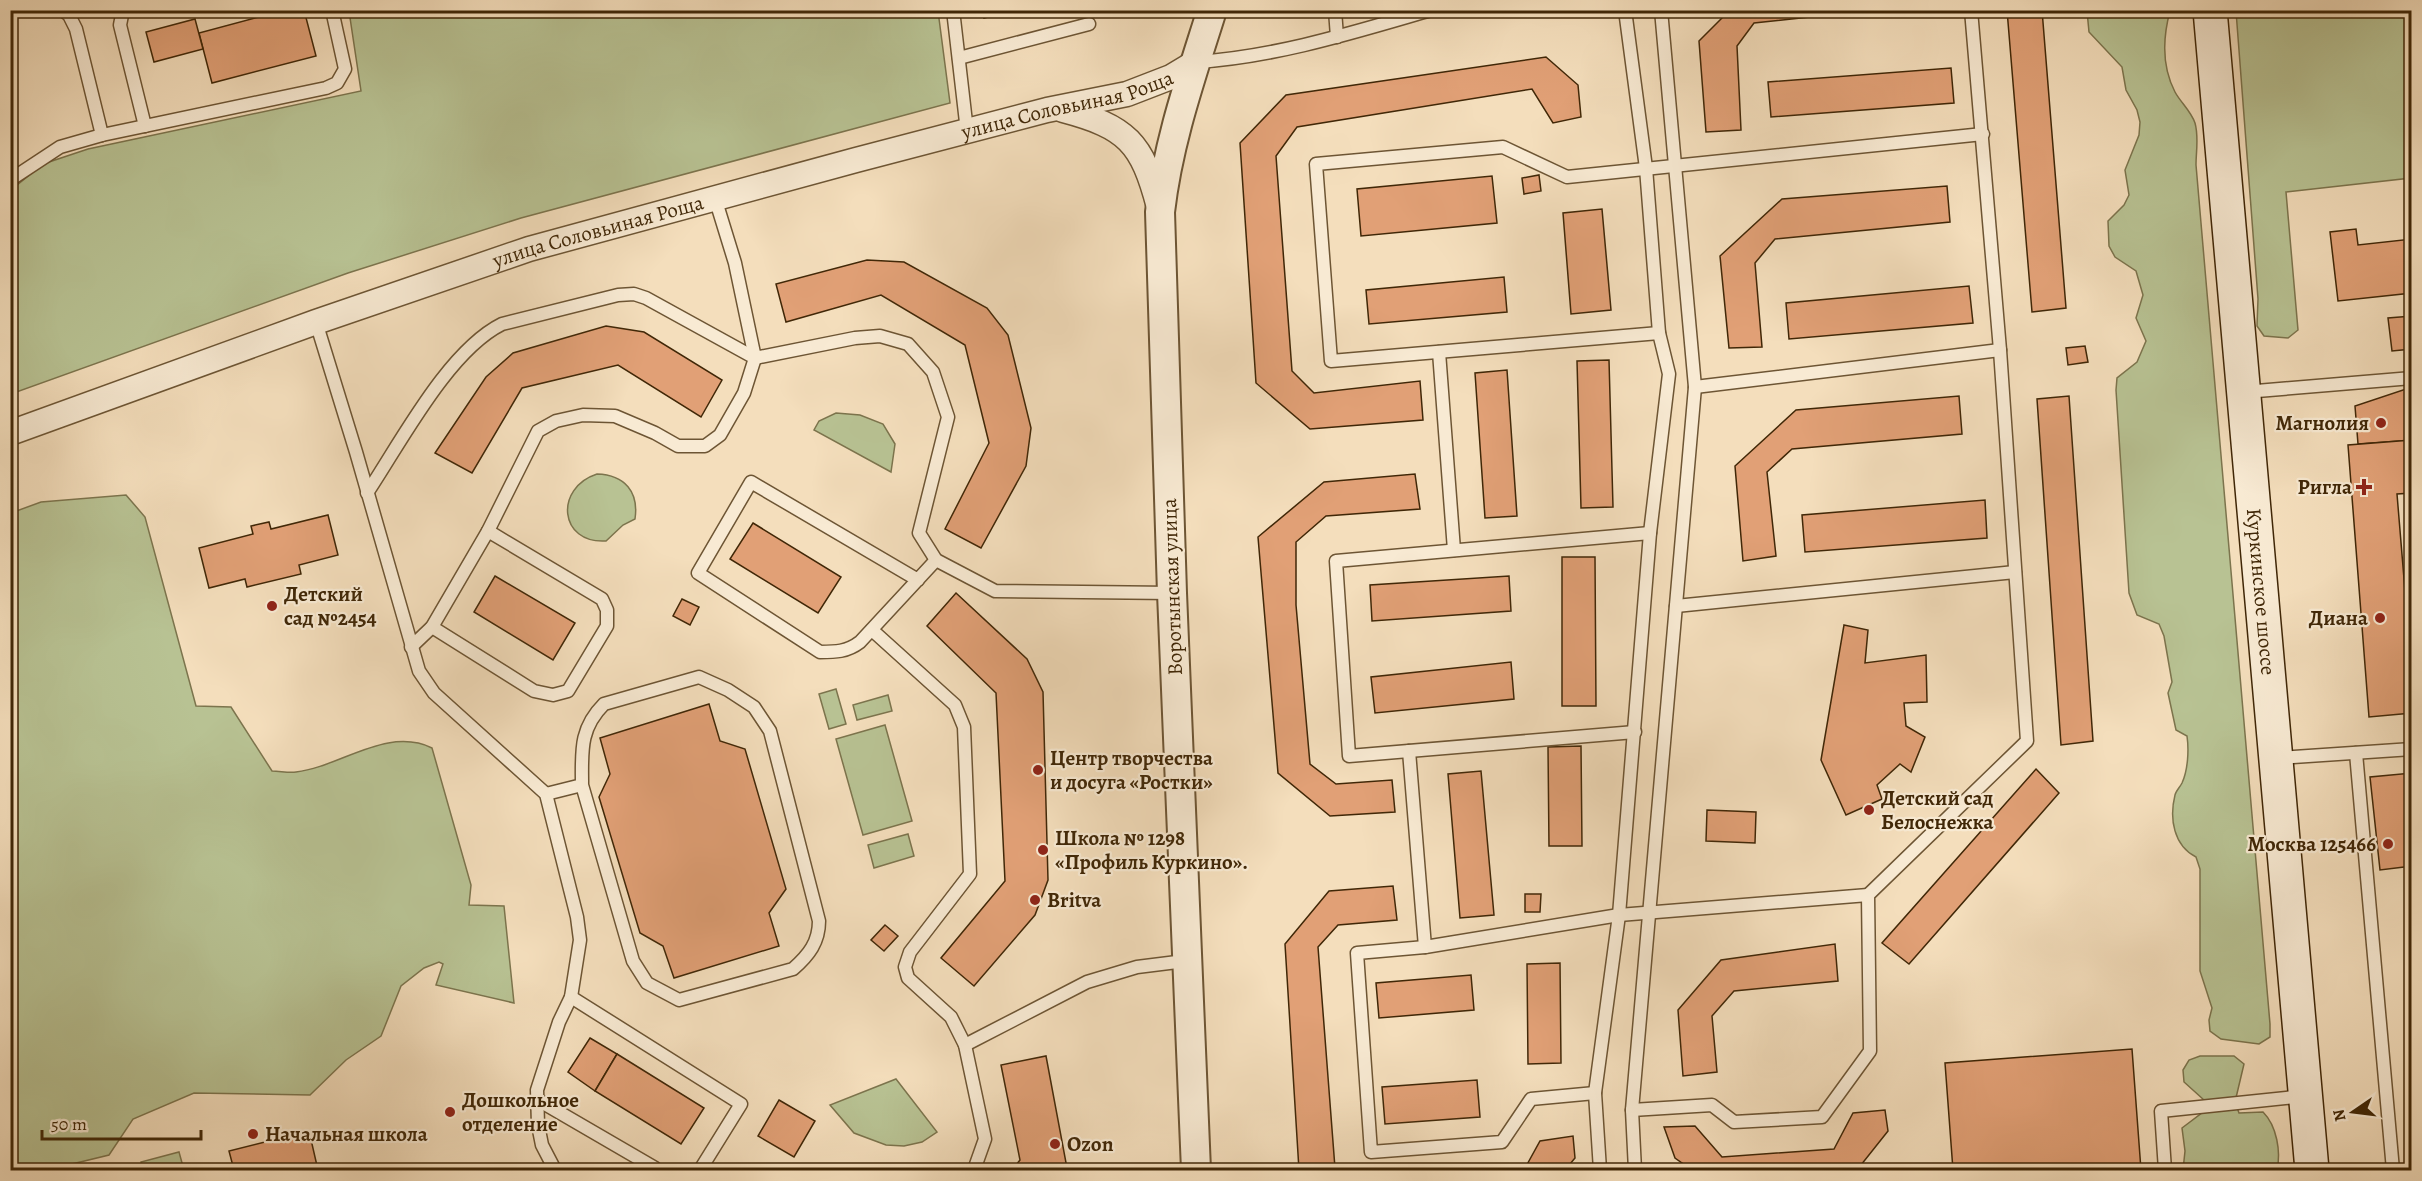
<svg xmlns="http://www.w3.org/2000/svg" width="2422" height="1181" viewBox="0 0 2422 1181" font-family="Alegreya,serif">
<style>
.green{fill:#b8c293;stroke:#7c744d;stroke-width:1.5}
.building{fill:#e1a076;stroke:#402707;stroke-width:1.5}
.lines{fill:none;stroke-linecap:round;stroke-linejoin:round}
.service-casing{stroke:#6d5534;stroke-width:15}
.minor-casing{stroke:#6d5534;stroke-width:27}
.tertiary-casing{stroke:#6d5534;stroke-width:32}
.secondary-casing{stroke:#402707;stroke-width:36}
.service{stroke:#f8ead3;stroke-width:12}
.minor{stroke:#f8ead3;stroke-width:24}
.tertiary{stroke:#f8ead3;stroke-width:28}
.secondary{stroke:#f8ead3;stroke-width:33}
.poi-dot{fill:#8f2418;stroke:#f8ead3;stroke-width:2}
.labels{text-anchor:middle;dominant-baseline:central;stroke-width:4.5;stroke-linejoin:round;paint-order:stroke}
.street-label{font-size:21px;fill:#402707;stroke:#f8ead3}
.poi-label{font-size:21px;font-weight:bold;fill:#402707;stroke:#f8ead3;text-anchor:start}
</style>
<rect width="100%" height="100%" fill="#f4debc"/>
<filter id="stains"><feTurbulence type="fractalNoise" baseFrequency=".00333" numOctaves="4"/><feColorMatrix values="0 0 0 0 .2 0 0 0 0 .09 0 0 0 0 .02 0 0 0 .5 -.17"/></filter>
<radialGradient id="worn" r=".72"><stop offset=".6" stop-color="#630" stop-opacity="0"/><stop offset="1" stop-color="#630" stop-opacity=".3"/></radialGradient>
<g class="green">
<path d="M349,11H938L950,103L521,218L348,273L11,394V190L43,164L88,149L361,91Z"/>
<path d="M2087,11H2170C2163,37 2162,67 2175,92C2181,103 2191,111 2195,123C2199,137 2196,151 2196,165L2270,1024V1037L2259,1044L2221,1039L2210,1031L2209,1020L2212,1008L2200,971V869L2196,857C2174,846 2169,819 2175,795C2176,791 2180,787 2182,783C2188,770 2189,750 2187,736L2176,730L2168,693L2172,682L2164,636L2159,624L2137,615L2129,593L2116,390L2117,378L2137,362L2146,341L2136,318L2143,295L2136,271L2115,257L2109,246L2108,221L2124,205L2129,195L2125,170L2139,135L2140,122L2137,110L2126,90L2122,67L2089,32Z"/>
<path d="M2236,11H2411V178L2286,192L2298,330L2288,338L2264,336L2257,326L2258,299Z"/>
<path d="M836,413L860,415L883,424L895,444L891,472L814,430L819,421Z"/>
<path d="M597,474C625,475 639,492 635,519L623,525L606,541C559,544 554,488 597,474Z"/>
<path d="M126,495L145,517L196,706L231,707L272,771C280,771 288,773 296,772C340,767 387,726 432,748L471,885L469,905L504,906L514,1003L436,985L443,964L439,962L424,968L401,986L381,1036L346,1060L310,1095L194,1093L133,1119L109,1155L68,1165L61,1170H11V513L41,502Z"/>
<path d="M836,689L846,724L829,729L819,694Z"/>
<path d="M888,695L892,711L857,720L853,705Z"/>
<path d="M885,725L912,821L863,835L836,739Z"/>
<path d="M908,834L914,856L874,868L868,845Z"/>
<path d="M2200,1056H2234L2244,1064L2235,1102L2239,1113L2263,1112C2277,1126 2281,1152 2277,1170H2183L2185,1151L2182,1128L2203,1112L2204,1100L2184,1082L2183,1070L2189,1060Z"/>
<path d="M896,1079L937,1132L922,1142L904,1146L886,1145L854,1133L830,1105Z"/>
<path d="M179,1152L184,1170H143L141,1162Z"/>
</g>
<g class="building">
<path d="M285,10H304L316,56L212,83L199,33Z"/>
<path d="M982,10H1015L984,18Z"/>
<path d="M1730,10H1874L1754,23L1737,46L1741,130L1706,132L1699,41Z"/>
<path d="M2007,10H2042L2066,308L2032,312Z"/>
<path d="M195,19L203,49L154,62L146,32Z"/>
<path d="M1546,57L1578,85L1581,117L1553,123L1532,89L1297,127L1276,156L1292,371L1314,393L1420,381L1423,420L1310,429L1256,383L1240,143L1286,95Z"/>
<path d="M1951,68L1954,103L1771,117L1768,82Z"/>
<path d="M10,125L16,145L10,146Z"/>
<path d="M1539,175L1541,191L1524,194L1522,178Z"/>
<path d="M1492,176L1497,223L1361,236L1357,189Z"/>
<path d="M1947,186L1950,222L1775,239L1755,263L1762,347L1729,348L1720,256L1782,199Z"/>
<path d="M1602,209L1611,310L1571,314L1563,213Z"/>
<path d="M2356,229L2358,245L2412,239V293L2338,301L2330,232Z"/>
<path d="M867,260L904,262L987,308L1008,335L1031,428L1026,466L981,548L945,529L989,443L965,345L881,295L786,322L776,284Z"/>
<path d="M1504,277L1507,312L1369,324L1366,290Z"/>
<path d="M1969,286L1973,323L1789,339L1786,303Z"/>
<path d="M2412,316V349L2392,351L2388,318Z"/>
<path d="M606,326L644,332L722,380L701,417L618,365L522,388L472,473L435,453L486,377L513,353Z"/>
<path d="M2085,346L2088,362L2068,365L2066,348Z"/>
<path d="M1609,360L1613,507L1581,508L1577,361Z"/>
<path d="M1507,370L1517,516L1485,518L1475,373Z"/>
<path d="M2412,387V440L2358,444L2355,406Z"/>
<path d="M1959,396L1962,434L1792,449L1767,472L1776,556L1743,561L1735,466L1796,410Z"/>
<path d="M2069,396L2093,741L2061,745L2037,399Z"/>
<path d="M2412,440V493L2397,494L2412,676V713L2369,717L2348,445Z"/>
<path d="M1415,474L1420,509L1326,516L1296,542V605L1310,764L1336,784L1392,780L1395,812L1330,816L1278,773L1258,537L1324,482Z"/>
<path d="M1985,500L1987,538L1805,552L1802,515Z"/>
<path d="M328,515L338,555L299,565L301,574L247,587L245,579L209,588L199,548L253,534L251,526L269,522L271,529Z"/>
<path d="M753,523L841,577L818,613L730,559Z"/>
<path d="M1562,557H1595L1596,706H1562Z"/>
<path d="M495,576L575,623L553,660L474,612Z"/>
<path d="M1509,576L1511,611L1372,621L1370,585Z"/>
<path d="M956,593L1027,659L1043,692L1048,880L1035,915L974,986L941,958L1005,881L996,693L927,626Z"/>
<path d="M682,599L699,607L690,625L673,616Z"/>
<path d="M1844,625L1868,630L1865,663L1926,655L1927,702L1904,703L1906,726L1925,737L1911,772L1900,764L1877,785L1882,799L1846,815L1821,760Z"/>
<path d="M1511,662L1514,699L1375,713L1371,677Z"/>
<path d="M709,704L720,741L745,749L786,889L769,913L779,946L674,978L663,946L640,933L599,797L610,774L600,738Z"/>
<path d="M1581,746L1582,846H1549L1548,747Z"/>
<path d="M2036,769L2059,793L1909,964L1882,943Z"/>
<path d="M1481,771L1494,915L1460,918L1448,774Z"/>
<path d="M2412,773V866L2380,870L2370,777Z"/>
<path d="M1707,810L1756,812L1755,843L1706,841Z"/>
<path d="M1393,886L1397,920L1338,925L1318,947L1335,1168L1338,1170H1299L1285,944L1329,891Z"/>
<path d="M1525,894H1541L1540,912H1525Z"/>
<path d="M885,925L898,936L884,951L871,940Z"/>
<path d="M1835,944L1838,981L1734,991L1712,1016L1717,1072L1683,1076L1678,1010L1721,960Z"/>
<path d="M1560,963L1561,1063L1528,1064L1527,964Z"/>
<path d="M1471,975L1474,1010L1379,1018L1376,983Z"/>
<path d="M590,1038L617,1054L595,1091L568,1072Z"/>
<path d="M2132,1049L2141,1170H1953L1945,1063Z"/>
<path d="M617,1054L704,1108L681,1144L595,1091Z"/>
<path d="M1046,1056L1067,1168L1012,1170L1020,1160L1001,1065Z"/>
<path d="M1477,1080L1480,1117L1385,1124L1382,1087Z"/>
<path d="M779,1100L815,1121L794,1157L758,1136Z"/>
<path d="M1885,1110L1888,1131L1857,1170H1692L1675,1158L1664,1127L1695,1126L1722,1157L1834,1149L1853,1113Z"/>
<path d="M309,1131L318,1170H234L229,1151Z"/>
<path d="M1573,1136L1575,1158L1565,1170H1524L1540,1141Z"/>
</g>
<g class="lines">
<defs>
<g id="service">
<path d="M62,10L69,15L76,29L102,135"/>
<path d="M123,10L120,25L145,126"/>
<path d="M953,10L967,131"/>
<path d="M1335,10L1337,37"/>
<path d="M959,58L1089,24"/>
<path d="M1196,62C1276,57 1355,32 1431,10"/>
<path d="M10,180L60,147L102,135L326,88L337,83L345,69L332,10"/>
<path d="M715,198L735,263L755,358L855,338L880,336L908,344L933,372L948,417L919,533L936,560L995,591L1172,593"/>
<path d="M316,322L356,452L419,671L434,693L546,794L577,917L580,940L571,997L559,1022L537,1090L538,1125L542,1145L555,1170"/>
<path d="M1659,333L1331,361L1316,164L1503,147L1567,177L1983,134"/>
<path d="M1439,352L1454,550"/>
<path d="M1695,387L2000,350"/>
<path d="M2245,392L2412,378"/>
<path d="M367,493C401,442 448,351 502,324L618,295L634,294L646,298L755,358L744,393L720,435L705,446H678L655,433L615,416L583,415L556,421L538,431L488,531L432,627L411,647"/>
<path d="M918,580L751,482L698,573L820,652C835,652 847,652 860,642L936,560"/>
<path d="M1676,606L2015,572"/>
<path d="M432,627L534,691L553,695L568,691L607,626V610L602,599L488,531"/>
<path d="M872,630L955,705L964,727L970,874L910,952L905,967L908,978L951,1017L965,1045L985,1139L974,1170"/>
<path d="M1635,732L1349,756L1336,561L1650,533"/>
<path d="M1409,751L1425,947"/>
<path d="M2356,753L2393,1170"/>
<path d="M2278,758L2412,749"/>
<path d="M546,794L582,785L633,961L647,983L679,1000L793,969C809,955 819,942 819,921L770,731L754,707L728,690L699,677L604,704C579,729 582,752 582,785"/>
<path d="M571,997L741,1104L700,1170"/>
<path d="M965,1045L1087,982L1137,967L1185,961"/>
<path d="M1595,1093L1531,1099L1502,1142L1371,1152L1357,953L1425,947L1619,915L1868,895"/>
<path d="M538,1100L655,1168"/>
<path d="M1632,1110L1712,1105L1734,1122L1822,1117L1870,1051L1868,895L2027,741L2000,350L1971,10"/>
<path d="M1600,1170L1595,1093L1619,915L1650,533L1669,374L1659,333L1646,168L1625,10"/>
<path d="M1635,1170L1632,1110L1695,387L1661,10"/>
<path d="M2165,1170L2161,1111L2304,1096"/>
</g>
<g id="minor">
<path d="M1063,110C1127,127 1142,142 1159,207"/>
<path id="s1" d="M10,433L316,322L529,249L856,160L1047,110L1127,94L1171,77L1196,62"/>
</g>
<path id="tertiary" d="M1196,1170L1172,593L1160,212C1168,142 1191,77 1212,10"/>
<g id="secondary">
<path id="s2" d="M2210,10L2312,1170"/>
</g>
</defs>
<use href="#service" class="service-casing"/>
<use href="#minor" class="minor-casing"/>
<use href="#tertiary" class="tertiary-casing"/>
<use href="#secondary" class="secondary-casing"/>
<use href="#service" class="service"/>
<use href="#minor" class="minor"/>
<use href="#tertiary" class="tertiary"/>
<use href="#secondary" class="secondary"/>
</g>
<g class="poi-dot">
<circle cx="2381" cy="423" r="6"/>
<path d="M2361 478h6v6h6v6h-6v6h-6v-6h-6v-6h6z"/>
<circle cx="272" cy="606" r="6"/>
<circle cx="2380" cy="618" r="6"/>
<circle cx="1038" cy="770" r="6"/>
<circle cx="1869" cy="810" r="6"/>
<circle cx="2388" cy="844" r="6"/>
<circle cx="1043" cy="850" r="6"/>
<circle cx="1035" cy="900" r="6"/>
<circle cx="450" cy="1112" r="6"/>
<circle cx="253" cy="1134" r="6"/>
<circle cx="1055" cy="1144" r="6"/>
</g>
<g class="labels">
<g class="street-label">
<text stroke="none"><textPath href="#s1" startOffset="1108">улица Соловьиная Роща</textPath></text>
<text stroke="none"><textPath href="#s1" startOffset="622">улица Соловьиная Роща</textPath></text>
<text transform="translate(1172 587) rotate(-92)">Воротынская улица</text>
<text stroke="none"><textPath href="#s2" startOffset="584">Куркинское шоссе</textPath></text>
</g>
<g class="poi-label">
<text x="2369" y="423" text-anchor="end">Магнолия</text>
<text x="2352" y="487" text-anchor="end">Ригла</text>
<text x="284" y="594">Детский<tspan x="284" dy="24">сад №2454</tspan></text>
<text x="2368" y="618" text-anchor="end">Диана</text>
<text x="1050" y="758">Центр творчества<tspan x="1050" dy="24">и досуга «Ростки»</tspan></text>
<text x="1881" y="798">Детский сад<tspan x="1881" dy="24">Белоснежка</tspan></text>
<text x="1055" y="838">Школа № 1298<tspan x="1055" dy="24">«Профиль Куркино».</tspan></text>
<text x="2376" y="844" text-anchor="end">Москва 125466</text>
<text x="1047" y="900">Britva</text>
<text x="462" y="1100">Дошкольное<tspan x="462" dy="24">отделение</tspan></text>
<text x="265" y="1134">Начальная школа</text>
<text x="1067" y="1144">Ozon</text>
</g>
</g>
<rect width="2422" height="1181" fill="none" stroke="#f4debc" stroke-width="36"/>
<rect x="12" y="12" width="2398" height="1157" fill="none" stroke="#402707" stroke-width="3"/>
<rect x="18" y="18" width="2386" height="1145" fill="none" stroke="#402707" stroke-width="1.5"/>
<g transform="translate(2353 1112) rotate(256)" stroke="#f8ead3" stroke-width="4.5" paint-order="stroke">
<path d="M0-4.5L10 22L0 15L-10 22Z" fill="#402707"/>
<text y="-9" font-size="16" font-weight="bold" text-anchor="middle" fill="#402707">N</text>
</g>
<path d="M42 1130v9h159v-9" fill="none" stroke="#402707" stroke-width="3"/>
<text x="51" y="1130" font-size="18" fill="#402707" stroke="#f8ead3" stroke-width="4.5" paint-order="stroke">50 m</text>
<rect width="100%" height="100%" filter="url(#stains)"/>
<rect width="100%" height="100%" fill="url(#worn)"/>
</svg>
